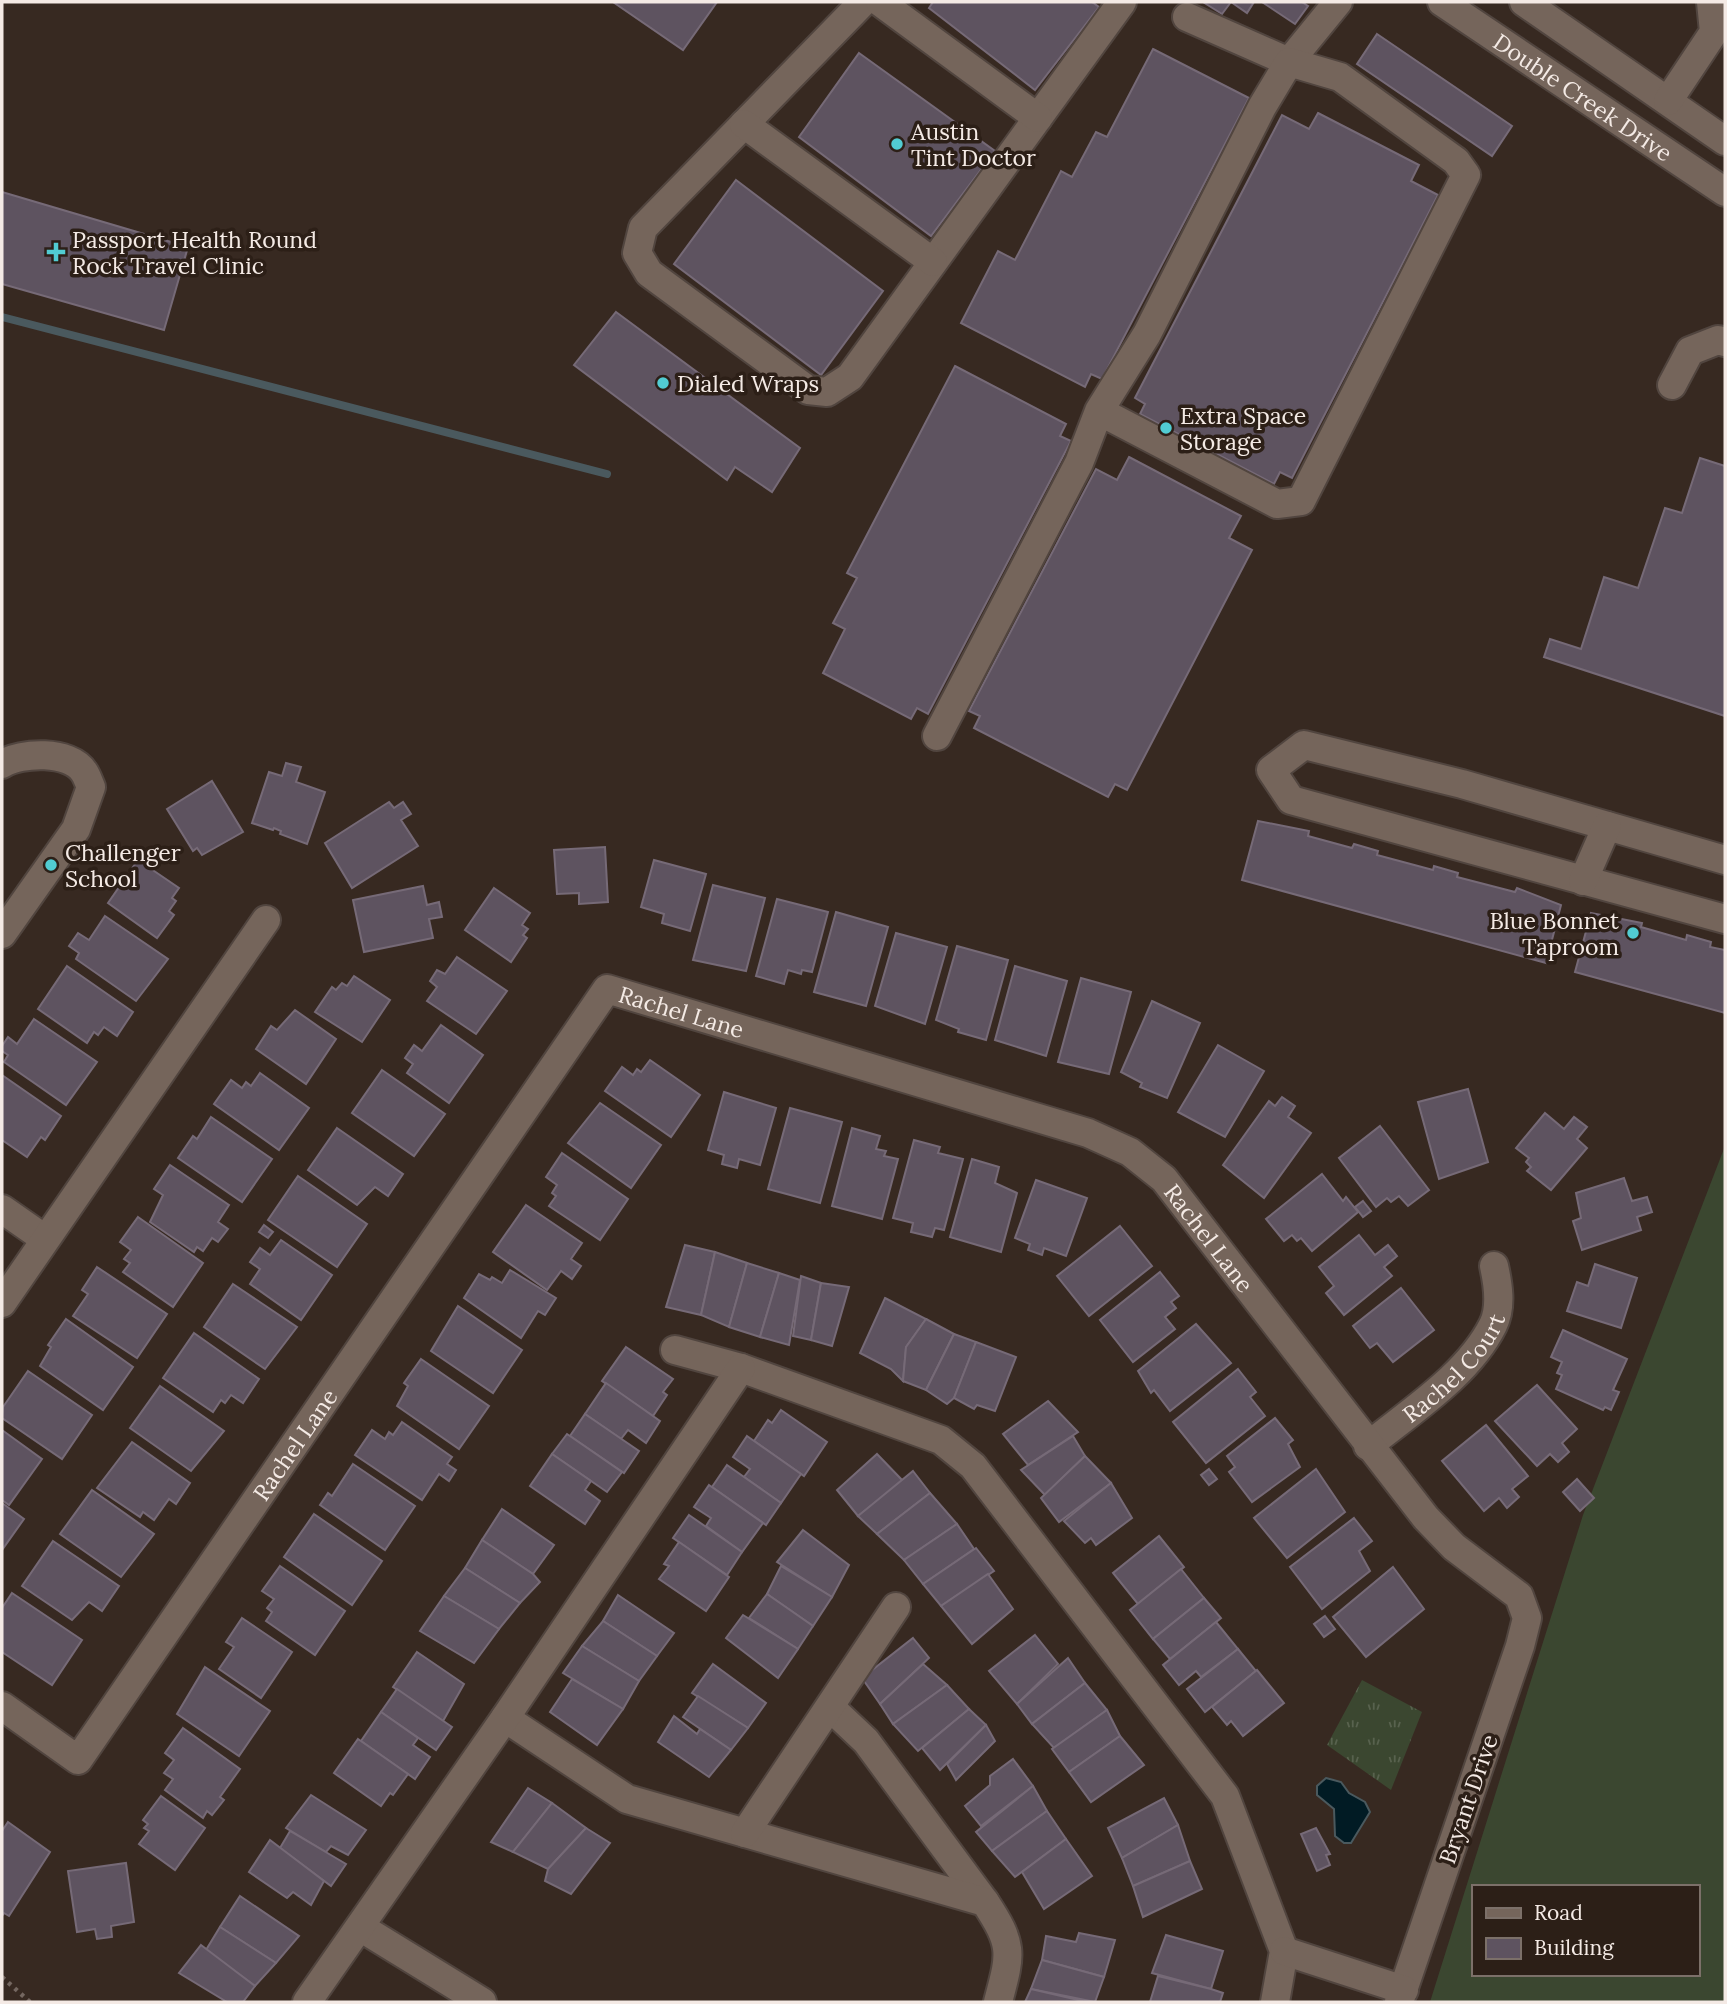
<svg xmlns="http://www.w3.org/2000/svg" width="1727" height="2004" viewBox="0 0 1727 2004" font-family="Lora,serif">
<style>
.grass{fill:#3b4730;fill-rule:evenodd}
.park{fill:url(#park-tufts)}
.water{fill:#011b24;stroke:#4a595e;stroke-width:2}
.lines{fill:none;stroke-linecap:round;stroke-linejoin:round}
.stream{stroke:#4a595e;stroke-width:8}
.building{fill:#5e5360;stroke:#766a77;stroke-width:2}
.minor-casing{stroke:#51453f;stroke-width:32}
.path{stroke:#746760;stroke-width:4.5;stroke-dasharray:3.5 5;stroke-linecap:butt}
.minor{stroke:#75655b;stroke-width:28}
.poi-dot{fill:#51ccd2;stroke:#2c1f17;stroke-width:2.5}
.labels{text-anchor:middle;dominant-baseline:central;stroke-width:7;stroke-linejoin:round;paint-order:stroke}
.street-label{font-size:23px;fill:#f4eae5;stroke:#2c1f17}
.poi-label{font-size:23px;fill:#f4eae5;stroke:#2c1f17;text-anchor:start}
</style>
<defs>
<pattern id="park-tufts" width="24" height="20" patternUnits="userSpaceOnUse" patternTransform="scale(1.75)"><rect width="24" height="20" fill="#3b4730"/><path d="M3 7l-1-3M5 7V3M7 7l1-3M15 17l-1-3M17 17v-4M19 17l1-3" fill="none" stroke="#58624e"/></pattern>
</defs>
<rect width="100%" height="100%" fill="#372921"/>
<path class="grass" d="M1725,1146V2002H1430L1583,1515ZM1473,1887H1697V1974H1473Z"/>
<path class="park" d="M1362,1680L1422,1712L1391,1790L1327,1745Z"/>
<path class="water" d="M1326,1778L1341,1782L1349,1793L1365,1802L1370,1812L1351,1843H1344L1335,1836L1334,1809L1317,1795V1786Z"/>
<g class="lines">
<path class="stream" d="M2,317L607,474"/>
</g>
<g class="building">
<path d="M613,2H717L683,50Z"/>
<path d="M933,2H1092L1099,7L1035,90L929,8Z"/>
<path d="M1203,2H1254L1247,13L1231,2L1222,14Z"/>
<path d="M1262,2H1302L1308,6L1295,24Z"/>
<path d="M1377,34L1512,126L1492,156L1357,64Z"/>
<path d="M1153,49L1249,98L1102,379L1091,374L1085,387L961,323L998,251L1015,260L1061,171L1072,177L1096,132L1107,137Z"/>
<path d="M859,53L995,151L931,236L799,137Z"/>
<path d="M1318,113L1419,165L1411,181L1438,195L1292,478L1280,472L1274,484L1140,414L1145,404L1135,398L1282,115L1309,129Z"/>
<path d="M736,180L883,291L821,375L674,264Z"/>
<path d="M2,192L188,247L164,330L2,284Z"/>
<path d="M616,312L800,448L772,492L735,467L727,480L574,365Z"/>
<path d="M955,366L1066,424L1060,436L1071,441L928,714L917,708L911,719L823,673L845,629L833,623L857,578L847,573Z"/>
<path d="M1129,457L1241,516L1229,538L1252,550L1127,790L1115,784L1108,797L974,728L980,716L969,711L1096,469L1117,480Z"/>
<path d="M1700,458L1725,466V716L1544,657L1550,639L1581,649L1604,577L1638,588L1665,508L1682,513Z"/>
<path d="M286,763L301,767L296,782L325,792L307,844L280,834L281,831L274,828L273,830L252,823L269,772L282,776Z"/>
<path d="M212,781L243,832L202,855L197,848L193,851L167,809Z"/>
<path d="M389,802L394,808L403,802L411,814L401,820L418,846L352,888L325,843Z"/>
<path d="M1258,821L1309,831L1308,836L1352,848L1354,844L1378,851L1377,855L1433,870L1434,866L1458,873L1457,877L1515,892L1517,888L1561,905L1546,963L1242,880Z"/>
<path d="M605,847L608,902L579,904V893L557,894L554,850Z"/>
<path d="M138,860L179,888L172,898L176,901L169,911L174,915L157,938L108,903Z"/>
<path d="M654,860L706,874L690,931L662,923L664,914L641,907Z"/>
<path d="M713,885L765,898L746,971L693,960Z"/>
<path d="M423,886L427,905L439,902L442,917L429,919L433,938L364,952L353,900Z"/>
<path d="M494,888L530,913L522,925L528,929L523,935L527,938L511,962L465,930Z"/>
<path d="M777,899L828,912L812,972L802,970L801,974L788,970L784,984L756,976Z"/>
<path d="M836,912L888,927L866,1006L814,992Z"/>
<path d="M1591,913L1642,923L1641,927L1686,940L1687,935L1711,942L1710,947L1725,950V1013L1575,972Z"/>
<path d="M105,916L168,959L136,1001L76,959L79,953L69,946L78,933L89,940Z"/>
<path d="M896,933L947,947L925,1024L875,1006Z"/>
<path d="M957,946L1008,960L986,1040L958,1032L959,1029L936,1020Z"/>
<path d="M457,957L507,991L476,1034L427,1001L437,987L430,981L437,970L445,974Z"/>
<path d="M67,966L133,1012L117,1036L104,1027L98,1035L94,1032L87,1043L38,1009Z"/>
<path d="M1015,966L1067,981L1046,1056L995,1040Z"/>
<path d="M354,976L390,1000L362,1042L315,1012L332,987L336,990L342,983L347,986Z"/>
<path d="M1081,978L1131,992L1109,1074L1058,1062Z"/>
<path d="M1152,1001L1200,1023L1167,1098L1140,1087L1142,1083L1121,1072Z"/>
<path d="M295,1010L336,1039L306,1084L256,1049L271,1026L277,1030Z"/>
<path d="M34,1019L97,1062L66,1105L4,1062L8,1055L2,1051V1046L8,1037L17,1044Z"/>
<path d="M441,1025L483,1055L449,1103L407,1073L413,1064L405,1058L414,1045L422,1051Z"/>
<path d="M1218,1045L1264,1071L1225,1137L1178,1112Z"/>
<path d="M650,1060L700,1095L671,1137L605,1091L622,1067L633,1075L637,1069L641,1072Z"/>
<path d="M382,1070L445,1114L414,1156L352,1113Z"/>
<path d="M260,1073L309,1108L279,1150L214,1104L231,1080L242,1088L246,1082L251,1086Z"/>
<path d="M2,1075L61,1116L45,1140L41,1137L27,1157L2,1140Z"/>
<path d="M1468,1089L1488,1162L1439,1179L1418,1102Z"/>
<path d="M724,1092L776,1108L760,1165L739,1159L737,1168L722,1164L724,1155L708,1150Z"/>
<path d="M1282,1097L1295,1106L1288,1117L1311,1133L1264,1198L1223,1165L1269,1101L1275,1106Z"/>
<path d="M600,1103L661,1145L631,1188L568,1143Z"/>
<path d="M790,1108L842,1122L820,1203L768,1189Z"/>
<path d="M1545,1113L1564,1129L1574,1117L1587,1127L1577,1139L1587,1148L1551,1190L1527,1171L1531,1167L1526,1162L1529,1158L1516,1148Z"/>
<path d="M211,1117L272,1159L242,1202L178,1158L193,1136L197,1139Z"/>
<path d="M1380,1126L1429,1190L1408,1206L1399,1196L1391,1202L1387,1198L1376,1207L1339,1158Z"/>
<path d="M337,1128L403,1174L388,1196L375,1187L357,1205L308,1170Z"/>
<path d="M852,1128L880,1136L876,1149L886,1151L884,1156L898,1159L882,1219L832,1206Z"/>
<path d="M914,1140L940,1147L938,1153L963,1159L944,1230L935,1228L932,1237L911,1232L913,1223L893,1218Z"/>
<path d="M562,1153L628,1199L600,1240L549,1206L556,1196L552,1193L557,1185L546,1177Z"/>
<path d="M972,1159L999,1167L995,1183L1017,1193L1001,1252L950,1237Z"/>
<path d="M170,1165L229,1205L218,1222L228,1229L218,1242L212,1238L203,1251L197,1247L194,1252L150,1222L163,1195L154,1189Z"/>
<path d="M1322,1174L1343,1201L1346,1197L1358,1212L1312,1251L1301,1238L1297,1241L1292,1235L1284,1241L1266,1219Z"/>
<path d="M298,1176L367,1224L337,1267L268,1220Z"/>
<path d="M1624,1178L1632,1201L1647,1197L1652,1212L1637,1217L1641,1230L1582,1250L1573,1221L1581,1218L1576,1193Z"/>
<path d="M1036,1180L1087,1198L1066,1256L1044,1248L1042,1255L1028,1250L1030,1244L1015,1238Z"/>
<path d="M1363,1201L1371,1211L1363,1217L1355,1207Z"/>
<path d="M526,1205L582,1243L571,1259L581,1266L572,1279L561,1271L547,1290L493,1252Z"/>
<path d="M138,1217L203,1263L173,1307L123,1272L130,1263L124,1259L131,1250L120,1242Z"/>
<path d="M264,1225L273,1232L268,1238L259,1232Z"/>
<path d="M1120,1226L1152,1266L1089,1316L1057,1276Z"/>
<path d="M1359,1235L1375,1255L1388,1245L1397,1256L1384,1267L1392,1276L1344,1315L1326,1293L1334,1286L1319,1267Z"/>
<path d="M281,1240L332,1275L301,1320L250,1284L260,1269L250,1262L260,1248L270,1255Z"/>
<path d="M685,1245L715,1252L701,1315L666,1307Z"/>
<path d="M715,1252L747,1263L729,1327L701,1315Z"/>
<path d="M747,1263L779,1273L760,1337L729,1327Z"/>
<path d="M1595,1264L1637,1278L1621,1328L1567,1311L1577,1282L1588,1286Z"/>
<path d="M97,1267L167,1314L137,1358L73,1316L88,1294L82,1290Z"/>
<path d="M510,1270L556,1298L545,1315L538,1311L521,1338L464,1298L479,1274L490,1280L492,1277L502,1283Z"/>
<path d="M1160,1272L1179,1296L1171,1302L1176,1308L1165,1317L1175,1329L1133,1362L1100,1320Z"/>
<path d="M779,1273L800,1280L789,1345L760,1337Z"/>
<path d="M801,1276L821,1283L811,1340L793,1336Z"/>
<path d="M821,1283L849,1287L832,1346L811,1340Z"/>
<path d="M233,1284L297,1327L265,1369L204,1327Z"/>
<path d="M1401,1288L1434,1330L1393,1362L1377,1343L1370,1348L1353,1326Z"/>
<path d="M885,1298L926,1319L906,1347L903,1381L891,1369L860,1353Z"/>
<path d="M458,1306L522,1350L493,1393L431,1351Z"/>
<path d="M66,1319L133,1367L103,1410L40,1366L51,1347L48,1345Z"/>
<path d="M926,1319L954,1334L926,1390L903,1381L906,1347Z"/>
<path d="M1196,1324L1231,1363L1170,1411L1154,1390L1151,1393L1138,1371Z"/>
<path d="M1563,1330L1627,1359L1613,1390L1619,1392L1611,1410L1605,1407L1603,1410L1556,1389L1562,1375L1557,1373L1562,1362L1551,1357Z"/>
<path d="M194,1333L259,1379L243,1403L231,1395L225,1403L221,1400L213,1412L163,1378Z"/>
<path d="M954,1334L976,1342L954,1398L947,1404L926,1390Z"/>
<path d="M976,1342L1016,1357L995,1411L977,1405L974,1409L954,1398Z"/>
<path d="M626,1347L673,1379L663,1392L667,1395L653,1416L602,1381Z"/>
<path d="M421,1359L489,1406L459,1449L397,1406L408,1386L404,1383Z"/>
<path d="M1238,1369L1256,1392L1250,1397L1265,1416L1206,1463L1173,1422Z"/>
<path d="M28,1371L92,1415L62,1459L2,1418L3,1407Z"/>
<path d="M606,1383L660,1421L646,1443L628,1430L621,1439L585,1414Z"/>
<path d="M1537,1385L1577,1429L1562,1443L1569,1452L1558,1462L1550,1454L1537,1466L1495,1421Z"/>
<path d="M160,1386L224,1431L191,1471L130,1428Z"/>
<path d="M1048,1401L1078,1432L1028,1465L1003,1434Z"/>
<path d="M781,1410L827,1442L804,1476L754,1441L768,1420L772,1423Z"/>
<path d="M585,1414L639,1451L624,1473L570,1436Z"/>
<path d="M1275,1418L1293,1440L1288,1444L1300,1467L1252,1502L1229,1472L1235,1467L1227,1456Z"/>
<path d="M402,1422L452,1457L447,1464L456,1470L449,1481L439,1474L422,1500L355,1455L372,1430L385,1439L389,1432L393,1435Z"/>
<path d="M1486,1425L1528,1476L1512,1489L1519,1497L1507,1508L1499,1498L1484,1511L1442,1461Z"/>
<path d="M2,1430L42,1459L9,1505L2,1500Z"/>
<path d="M567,1434L622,1472L607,1492L552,1454Z"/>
<path d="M747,1436L801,1474L781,1503L744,1477L750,1469L733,1457Z"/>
<path d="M1073,1436L1085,1456L1045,1495L1021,1470Z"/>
<path d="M132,1442L190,1483L176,1504L169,1499L154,1520L143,1512L140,1517L97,1488Z"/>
<path d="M552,1454L591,1481L585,1490L600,1501L585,1524L530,1486Z"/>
<path d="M877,1454L903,1481L858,1516L837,1490Z"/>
<path d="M1085,1456L1111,1483L1059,1522L1041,1498Z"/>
<path d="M353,1464L415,1506L385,1550L320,1505L328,1493L332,1496Z"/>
<path d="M727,1465L781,1503L766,1525L712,1487Z"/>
<path d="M1209,1469L1217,1479L1209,1485L1201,1475Z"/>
<path d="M1316,1469L1345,1512L1287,1558L1254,1518Z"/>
<path d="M913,1471L930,1493L877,1534L858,1516Z"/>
<path d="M1577,1479L1594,1498L1580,1511L1563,1492Z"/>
<path d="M1111,1483L1132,1518L1096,1545L1091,1538L1085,1543L1064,1521Z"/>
<path d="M709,1485L763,1523L742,1552L706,1526L711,1518L694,1507Z"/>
<path d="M92,1490L154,1534L121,1577L60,1534Z"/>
<path d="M930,1493L957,1524L904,1560L877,1534Z"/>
<path d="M2,1503L24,1519L2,1550Z"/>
<path d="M502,1509L554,1545L533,1574L482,1540Z"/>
<path d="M314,1514L382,1561L352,1605L284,1557Z"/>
<path d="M689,1515L742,1552L727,1575L673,1538Z"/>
<path d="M1354,1518L1372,1541L1359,1551L1370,1571L1322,1609L1290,1567Z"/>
<path d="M957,1524L974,1549L923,1584L904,1560Z"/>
<path d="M803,1530L849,1565L832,1597L777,1562Z"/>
<path d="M1159,1536L1184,1567L1138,1604L1113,1573Z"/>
<path d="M482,1540L533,1574L540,1582L520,1603L465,1568Z"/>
<path d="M53,1541L119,1586L102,1611L89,1602L72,1620L22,1586Z"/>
<path d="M679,1542L729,1577L706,1611L659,1579L669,1566L664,1564Z"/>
<path d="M976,1548L994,1571L941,1606L923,1584Z"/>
<path d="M280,1566L345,1611L315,1655L266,1621L272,1612L267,1608L274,1599L262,1591Z"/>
<path d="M781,1566L832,1597L813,1626L767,1594Z"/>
<path d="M1393,1567L1424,1609L1366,1657L1333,1617Z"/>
<path d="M465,1568L520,1603L499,1629L444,1596Z"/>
<path d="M1181,1569L1204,1598L1153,1639L1130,1610Z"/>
<path d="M988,1574L1013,1609L972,1644L941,1606Z"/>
<path d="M12,1593L82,1640L52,1685L2,1652V1608Z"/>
<path d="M767,1594L813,1626L798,1649L749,1618Z"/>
<path d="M618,1595L674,1633L657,1656L603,1621Z"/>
<path d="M444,1596L499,1629L474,1663L420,1631Z"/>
<path d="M1204,1598L1221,1618L1170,1659L1153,1639Z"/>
<path d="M743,1615L798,1649L778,1678L726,1638Z"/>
<path d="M1325,1616L1335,1629L1324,1637L1314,1624Z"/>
<path d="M242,1618L292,1652L261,1698L219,1669L234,1647L226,1642Z"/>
<path d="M603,1621L657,1656L639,1681L582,1646Z"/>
<path d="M1216,1622L1238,1649L1201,1677L1196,1671L1179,1685L1163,1665Z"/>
<path d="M1035,1635L1058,1664L1017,1704L989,1671Z"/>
<path d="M913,1638L929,1658L880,1704L862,1678Z"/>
<path d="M582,1646L639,1681L623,1709L563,1673Z"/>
<path d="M1238,1649L1256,1671L1205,1712L1187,1689Z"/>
<path d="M417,1652L464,1684L443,1721L393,1687Z"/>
<path d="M1068,1658L1085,1683L1032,1724L1017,1704Z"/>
<path d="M713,1664L766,1703L748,1728L692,1693Z"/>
<path d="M923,1664L947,1685L893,1724L880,1704Z"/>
<path d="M205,1667L270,1711L239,1756L177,1714Z"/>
<path d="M1257,1670L1284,1703L1243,1736L1231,1721L1227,1725L1212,1707Z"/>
<path d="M572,1679L623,1709L597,1745L550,1712Z"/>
<path d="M1085,1683L1107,1710L1054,1748L1032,1724Z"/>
<path d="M947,1685L969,1709L918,1751L893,1724Z"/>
<path d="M397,1689L452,1727L436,1750L381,1712Z"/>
<path d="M698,1696L748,1728L731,1750L683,1717Z"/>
<path d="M969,1709L986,1725L940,1770L922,1748Z"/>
<path d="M1107,1710L1120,1736L1069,1772L1052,1749Z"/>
<path d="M381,1712L418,1738L413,1745L430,1757L415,1779L361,1741Z"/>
<path d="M674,1716L697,1734L700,1729L731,1750L709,1777L658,1742Z"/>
<path d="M986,1725L995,1741L956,1780L947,1764Z"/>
<path d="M183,1728L240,1769L220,1797L224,1800L212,1815L207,1811L203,1818L165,1790L173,1779L164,1773L174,1760L165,1753Z"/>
<path d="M1120,1736L1144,1765L1091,1802L1069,1772Z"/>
<path d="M358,1739L408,1774L393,1795L390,1793L381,1806L334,1773Z"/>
<path d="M1013,1759L1033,1786L981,1826L965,1806L990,1785V1776Z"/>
<path d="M1033,1786L1047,1811L992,1851L976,1832Z"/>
<path d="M528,1788L552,1803L513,1852L491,1842Z"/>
<path d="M311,1795L366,1830L348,1855L331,1846L326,1852L286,1828Z"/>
<path d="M161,1796L205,1828L175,1870L139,1844L149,1831L144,1828L148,1824L143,1820Z"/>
<path d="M1164,1798L1178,1825L1122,1858L1108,1828Z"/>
<path d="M552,1803L586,1828L548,1869L513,1852Z"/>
<path d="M1047,1811L1066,1839L1015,1877L992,1851Z"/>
<path d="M8,1822L50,1852L9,1916L4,1913L2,1916V1831Z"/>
<path d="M1178,1825L1190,1861L1133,1886L1122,1858Z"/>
<path d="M586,1828L610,1843L571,1894L545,1881L548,1869Z"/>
<path d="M1316,1828L1330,1854L1326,1855L1330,1865L1317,1871L1301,1834Z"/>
<path d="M290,1831L346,1864L331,1886L280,1848Z"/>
<path d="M1066,1839L1092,1876L1044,1909L1022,1872Z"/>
<path d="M270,1840L324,1881L311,1905L293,1892L287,1898L249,1872Z"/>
<path d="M1190,1861L1202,1889L1143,1917L1133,1886Z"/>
<path d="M126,1863L134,1922L111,1926L112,1937L97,1939L95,1929L77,1932L68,1871Z"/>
<path d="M240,1896L299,1936L276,1963L220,1927Z"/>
<path d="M220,1927L276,1963L255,1986L206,1950Z"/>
<path d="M1079,1933L1115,1940L1104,1977L1042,1960L1046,1936L1076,1942Z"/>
<path d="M1166,1935L1223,1951L1211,1989L1152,1973Z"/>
<path d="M201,1945L255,1986L243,2002H227L179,1973Z"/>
<path d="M1042,1960L1104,1977L1095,2002L1031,1989Z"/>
<path d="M1158,1976L1211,1989L1223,1993L1220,2002H1150Z"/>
<path d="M1031,1989L1087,2002H1025Z"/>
</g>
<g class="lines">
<defs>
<g id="minor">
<path d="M863,2L643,228L637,253L649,273L808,390L827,392L850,377L1122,2"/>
<path d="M880,2L1038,118"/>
<path id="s1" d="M1442,2L1725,192"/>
<path d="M1524,2L1725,141"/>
<path d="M1187,17L1289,62L1338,2"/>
<path d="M1668,101L1714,32L1711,2"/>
<path d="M744,124L933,262"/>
<path d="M1672,385L1690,351L1718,340L1725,342"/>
<path d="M937,736L1079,463L1099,411L1277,504L1301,501L1466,175L1456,161L1340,77L1289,62L1262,107L1147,334L1099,411"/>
<path d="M2,764C21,752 70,750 84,772C87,776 89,783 91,787L76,829L2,934"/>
<path d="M1725,860L1462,784L1304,745L1271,770L1291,800L1725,919"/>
<path d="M1583,881L1607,826"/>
<path d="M2,1209L45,1239"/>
<path d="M2,1303L266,920"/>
<path d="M675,1350L741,1368L941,1440L973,1466L1225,1796L1284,1951L1275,2002"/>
<path id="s2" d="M1368,1446C1411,1411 1468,1375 1493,1325C1502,1307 1498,1284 1494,1266"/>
<path id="s3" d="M2,1706L78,1760L607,989L1088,1133L1130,1152L1164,1179L1426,1518L1454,1547L1519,1596L1527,1618L1520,1646L1399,2002"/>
<path d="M830,1707L866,1741L985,1902"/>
<path d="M505,1718L627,1799L985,1902C1014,1946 1011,1953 998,2002"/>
<path d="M745,1833L896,1607"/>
<path d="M360,1927L482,2002"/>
<path d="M1284,1951L1404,1990"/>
<path d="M307,2002L505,1718L741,1368"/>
</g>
</defs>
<use href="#minor" class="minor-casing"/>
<path class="path" d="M2,1977L30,2002"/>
<use href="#minor" class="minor"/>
</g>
<g class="poi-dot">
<circle cx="897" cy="144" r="7"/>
<path d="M52.5 241.5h7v7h7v7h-7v7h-7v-7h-7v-7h7z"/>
<circle cx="663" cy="383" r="7"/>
<circle cx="1166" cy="428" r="7"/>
<circle cx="51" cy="865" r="7"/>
<circle cx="1633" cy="933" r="7"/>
</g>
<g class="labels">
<g class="street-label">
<text stroke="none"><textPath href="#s1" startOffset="170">Double Creek Drive</textPath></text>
<text stroke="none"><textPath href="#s3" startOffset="1106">Rachel Lane</textPath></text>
<text stroke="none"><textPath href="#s3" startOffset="1694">Rachel Lane</textPath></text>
<text stroke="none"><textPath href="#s2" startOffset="117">Rachel Court</textPath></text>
<text stroke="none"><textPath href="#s3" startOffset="476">Rachel Lane</textPath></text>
<text transform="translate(1468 1799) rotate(-71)">Bryant Drive</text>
</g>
<g class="poi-label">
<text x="911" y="131">Austin<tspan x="911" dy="26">Tint Doctor</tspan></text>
<text x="72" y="239">Passport Health Round<tspan x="72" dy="26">Rock Travel Clinic</tspan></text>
<text x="677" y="383">Dialed Wraps</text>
<text x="1180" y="415">Extra Space<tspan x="1180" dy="26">Storage</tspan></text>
<text x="65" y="852">Challenger<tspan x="65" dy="26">School</tspan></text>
<text x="1619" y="920" text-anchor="end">Blue Bonnet<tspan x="1619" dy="26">Taproom</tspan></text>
</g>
</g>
<rect width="1727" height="2004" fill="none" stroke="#f4eae5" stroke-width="7"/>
<rect x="1472" y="1885" width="228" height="91" fill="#2c1f17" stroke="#7c7069" stroke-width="2"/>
<rect x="1486" y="1908" width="35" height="10" fill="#75655b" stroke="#7c7069" stroke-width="2"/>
<text x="1534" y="1920" font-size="21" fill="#f4eae5">Road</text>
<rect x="1486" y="1938" width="35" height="21" fill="#5e5360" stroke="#7c7069" stroke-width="2"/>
<text x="1534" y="1955" font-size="21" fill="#f4eae5">Building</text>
</svg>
